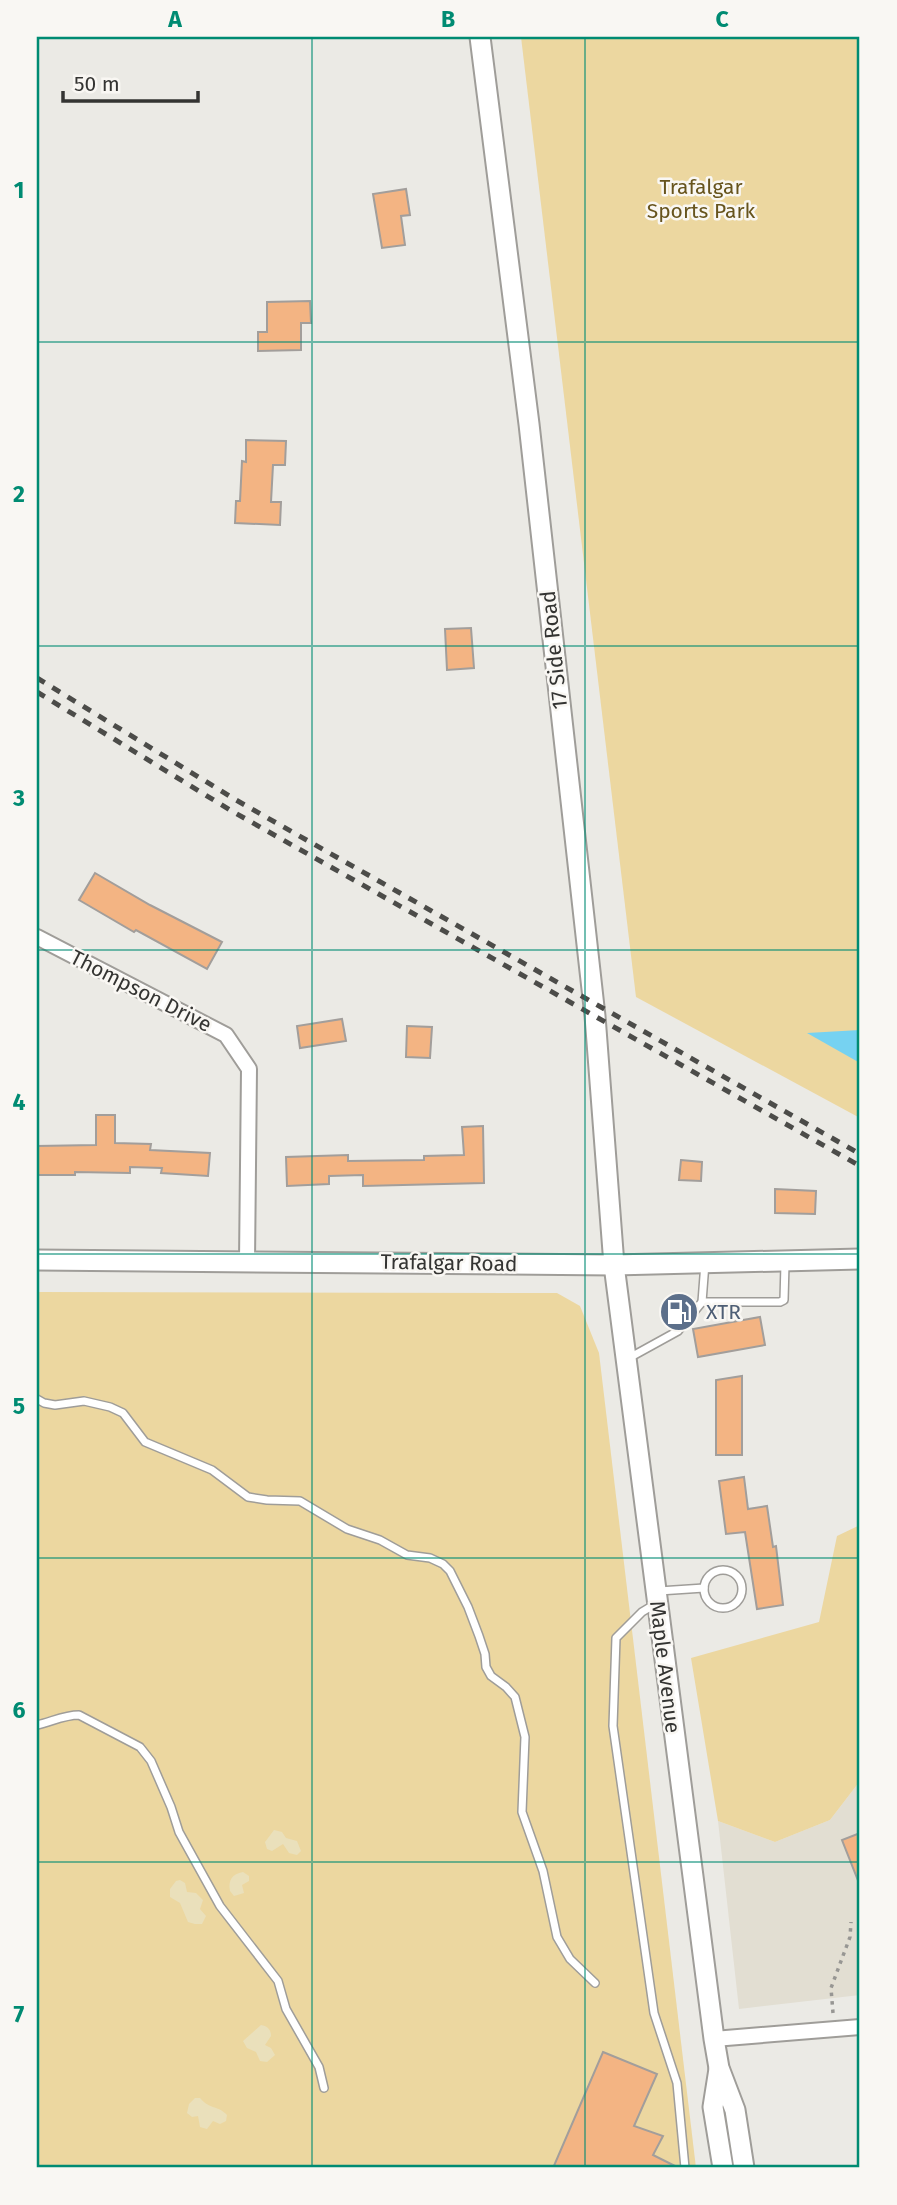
<svg xmlns="http://www.w3.org/2000/svg" width="897" height="2205" viewBox="0 0 897 2205" font-family="'Fira Sans',sans-serif">
<style>
.built{fill:#e2ded2}
.green{fill:#ecd7a0}
.sand{fill:#eae0bb}
.water{fill:#76d2f1}
.building{fill:#f3b483;stroke:#a29e9b;stroke-width:2}
.lines{fill:none;stroke-linecap:round;stroke-linejoin:round}
.lane-casing{stroke:#9f9d99;stroke-width:10}
.street-casing{stroke:#9f9d99;stroke-width:18}
.secondary-casing{stroke:#9f9d99;stroke-width:23}
.path{stroke:#979693;stroke-width:3.5;stroke-dasharray:3.5 5;stroke-linecap:butt}
.lane{stroke:#fff;stroke-width:7}
.street{stroke:#fff;stroke-width:14}
.secondary{stroke:#fff;stroke-width:19}
.rail{stroke:#4c4c49;stroke-width:5;stroke-dasharray:9 9;stroke-linecap:butt}
.grid{fill:none;stroke:#008b72;stroke-width:2;stroke-opacity:0.55}
.labels{text-anchor:middle;dominant-baseline:central;stroke-width:5;stroke-linejoin:round;paint-order:stroke}
.park-label{font-size:21px;fill:#67541d;stroke:#f9f7f3}
.street-label{font-size:21px;fill:#343432;stroke:#f9f7f3}
.service-label{font-size:21px;fill:#4e5e75;stroke:#f9f7f3;text-anchor:start}
.neatline{fill:none;stroke:#008b72;stroke-width:2.5}
.grid-label{font-size:23px;text-anchor:middle;font-weight:bold;fill:#008b72}
</style>
<rect width="100%" height="100%" fill="#ebeae5"/>
<path class="built" d="M860,1781V1995L739,2009L718,1821L775,1842L830,1820Z"/>
<g class="green">
<path d="M521,37H860V1118L636,997Z"/>
<path d="M37,1292L557,1293L580,1306L599,1353L696,2168H37Z"/>
<path d="M860,1525V1781L830,1820L775,1842L718,1821L691,1658L819,1622L837,1536Z"/>
</g>
<g class="sand">
<path d="M274,1830L282,1832L286,1838L297,1841L301,1851L297,1855L289,1853L283,1844L272,1851L267,1849L265,1842Z"/>
<path d="M243,1872L249,1876V1881L242,1885L244,1893L234,1896L230,1891C228,1880 232,1874 243,1872Z"/>
<path d="M180,1880L185,1883L187,1892L196,1893L203,1900L200,1909L206,1916L202,1924H195L188,1922L180,1903L170,1897V1889L176,1881Z"/>
<path d="M261,2025C267,2026 271,2029 271,2036L265,2045L271,2048L275,2055L267,2062L260,2061L256,2052L247,2048L243,2041Z"/>
<path d="M195,2098H200C210,2110 218,2105 227,2115L226,2121L220,2124L213,2121L207,2129L200,2127L198,2116L192,2117L187,2113L189,2104Z"/>
</g>
<path class="water" d="M860,1030V1063L807,1033Z"/>
<g class="building">
<path d="M406,189L410,215L401,216L405,245L382,248L373,194Z"/>
<path d="M310,301L311,323H301V350L258,351V332H267V302Z"/>
<path d="M246,440L286,441L285,465H273L271,502H281L280,525L235,523L236,501H240L242,461L246,462Z"/>
<path d="M471,628L474,668L447,670L445,629Z"/>
<path d="M95,873L150,905L222,942L207,969L136,930L134,932L79,900Z"/>
<path d="M342,1019L346,1041L300,1048L297,1026Z"/>
<path d="M407,1026L432,1027L430,1058L406,1057Z"/>
<path d="M96,1115H115V1143L151,1144L150,1150L210,1153L208,1176L161,1173L162,1168L130,1167V1173L75,1172V1175H37V1146L96,1145Z"/>
<path d="M483,1126L484,1183L363,1186V1175L329,1176V1184L287,1186L286,1157L348,1155V1161L424,1160V1156L464,1155L462,1127Z"/>
<path d="M681,1160L702,1162L701,1181L679,1180Z"/>
<path d="M775,1189L816,1191L815,1214L775,1213Z"/>
<path d="M760,1317L765,1345L698,1357L693,1329Z"/>
<path d="M742,1376V1455H716V1380Z"/>
<path d="M744,1477L748,1509L767,1506L773,1547L776,1546L783,1605L757,1609L745,1532L726,1534L719,1481Z"/>
<path d="M860,1833V1883H859L842,1840Z"/>
<path d="M603,2052L657,2074L634,2126L663,2136L653,2155L679,2168H553Z"/>
</g>
<g class="lines">
<defs>
<g id="lane">
<path d="M702,1302H780L784,1300L785,1264"/>
<path d="M629,1358L678,1331L702,1302L705,1263"/>
<path d="M37,1399L44,1403L55,1405L84,1401L110,1407L123,1413L145,1442L212,1470L248,1497L267,1500L300,1501L347,1529L380,1540L407,1555L430,1558L443,1564L450,1571L468,1607L479,1636L485,1654L486,1667L491,1676L506,1687L515,1697L525,1737L522,1812L543,1871L557,1937L570,1959L595,1983"/>
<circle cx="723" cy="1589" r="19"/>
<path d="M659,1591L704,1588"/>
<path d="M657,1603L642,1612L616,1638L613,1726L654,2013L677,2083L685,2168"/>
<path d="M37,1725C51,1722 64,1715 79,1715L140,1747L151,1761L171,1807L179,1832L220,1906L278,1981L286,2009L319,2067L324,2088"/>
</g>
<g id="street">
<path d="M37,937L226,1035L249,1069L247,1261"/>
<path d="M714,2039L860,2027"/>
</g>
<g id="secondary">
<path d="M480,37L529,424L595,1016L614,1265L714,2039L719,2068L735,2110L744,2168"/>
<path d="M37,1260L614,1265L860,1259"/>
<path d="M719,2069L713,2107L723,2168"/>
</g>
</defs>
<use href="#lane" class="lane-casing"/>
<use href="#street" class="street-casing"/>
<use href="#secondary" class="secondary-casing"/>
<path class="path" d="M833,2013L831,1988L850,1937L851,1922"/>
<use href="#lane" class="lane"/>
<use href="#street" class="street"/>
<use href="#secondary" class="secondary"/>
<g class="rail">
<path d="M37,678L236,800L860,1154"/>
<path d="M37,692L230,810L860,1166"/>
</g>
</g>
<path class="grid" d="M312,37V2168M585,37V2168M37,342H860M37,646H860M37,950H860M37,1254H860M37,1558H860M37,1862H860"/>
<defs>
<symbol id="fuel-disc" viewBox="-11 -11 22 22"><circle r="9.5" fill="#5c6f8a" stroke="#f9f7f3"/><path d="M-5.5-6h7V0h2V4h1.3V-2.5L3-4.5l.8-.8L6-3V5H2.5V1h-1V6h-7ZM-4.2-4.7v3.2H.2V-4.7Z" fill="#fff"/></symbol>
</defs>
<g fill-rule="evenodd">
<use href="#fuel-disc" x="657" y="1290" width="44" height="44"/>
</g>
<g class="labels">
<g class="park-label">
<text x="701" y="187">Trafalgar<tspan x="701" dy="24">Sports Park</tspan></text>
</g>
<g class="street-label">
<text transform="translate(554 650) rotate(-96)">17 Side Road</text>
<text transform="translate(141 991) rotate(27)">Thompson Drive</text>
<text transform="translate(449 1263) rotate(1)">Trafalgar Road</text>
<text transform="translate(665 1667) rotate(83)">Maple Avenue</text>
</g>
<g class="service-label">
<text x="706" y="1312">XTR</text>
</g>
</g>
<rect width="897" height="2205" fill="none" stroke="#f9f7f3" stroke-width="77"/>
<path d="M63 91v10h135v-10" fill="none" stroke="#343432" stroke-width="3.5"/>
<text x="74" y="91" font-size="21" fill="#343432" stroke="#f9f7f3" stroke-width="5" paint-order="stroke">50 m</text>
<rect x="38" y="38" width="820" height="2128" class="neatline"/>
<g class="grid-label">
<text x="175" y="27">A</text>
<text x="448" y="27">B</text>
<text x="722" y="27">C</text>
<text x="19" y="198">1</text>
<text x="19" y="502">2</text>
<text x="19" y="806">3</text>
<text x="19" y="1110">4</text>
<text x="19" y="1414">5</text>
<text x="19" y="1718">6</text>
<text x="19" y="2022">7</text>
</g>
</svg>
